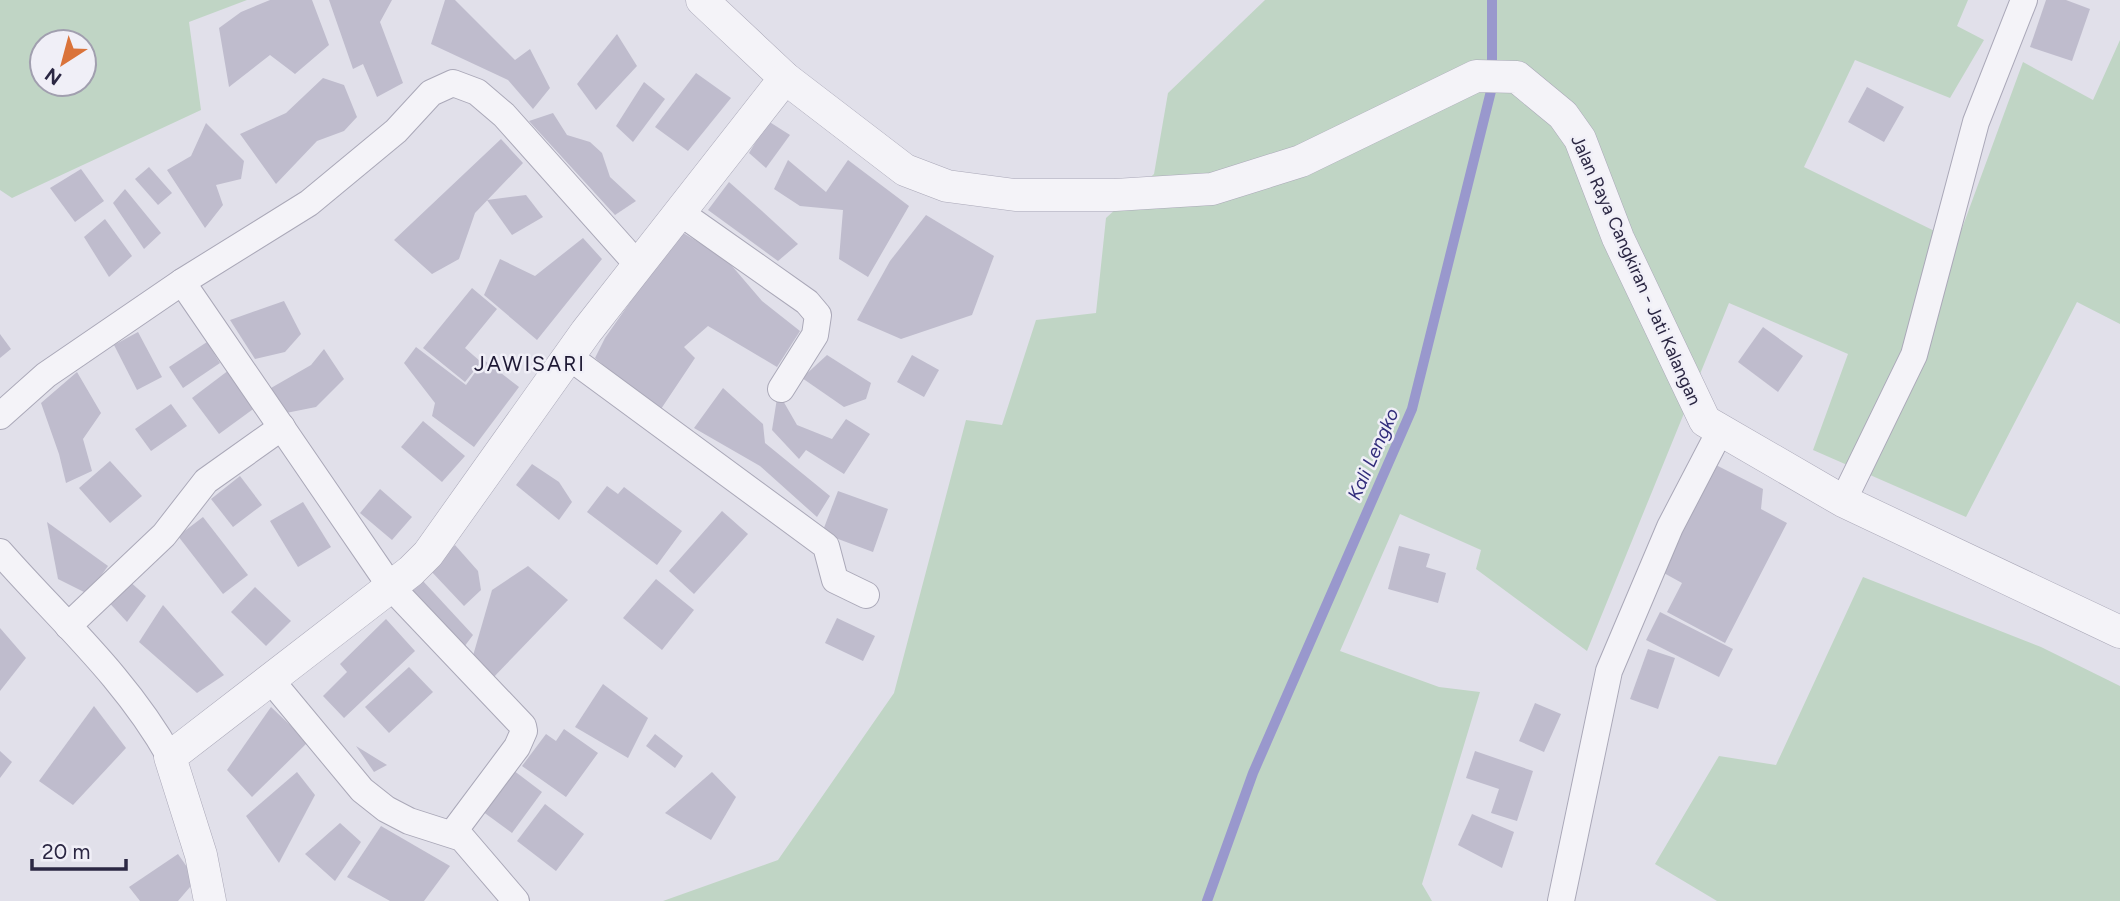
<svg xmlns="http://www.w3.org/2000/svg" width="2120" height="901" viewBox="0 0 2120 901" font-family="Figtree,sans-serif">
<style>
.green{fill:#c0d5c5;fill-rule:evenodd}
.lines{fill:none;stroke-linecap:round;stroke-linejoin:round}
.stream{stroke:#9998cd;stroke-width:10}
.building{fill:#bfbccd}
.minor-casing{stroke:#aaa8b8;stroke-width:28}
.tertiary-casing{stroke:#aaa8b8;stroke-width:33}
.minor{stroke:#f4f3f8;stroke-width:26}
.tertiary{stroke:#f4f3f8;stroke-width:32}
.labels{text-anchor:middle;dominant-baseline:central;stroke-width:5;stroke-linejoin:round;paint-order:stroke}
.street-label{font-size:18px;fill:#2b2743;stroke:#f0eff7}
.water-label{font-size:19px;font-style:italic;fill:#322d7b;stroke:#f0eff7}
.quarter-label{font-size:21px;letter-spacing:2px;fill:#1e1934;stroke:#f0eff7}
</style>
<rect width="100%" height="100%" fill="#e1e0ea"/>
<g class="green">
<path d="M0,0H247L189,22L201,110L12,198L0,190ZM42,42H84V84H42Z"/>
<path d="M1265,0H1968L1957,26L1984,40L1950,98L1855,60L1804,167L1957,242L2023,62L2093,100L2120,40V324L2077,302L1966,517L1813,450L1848,354L1729,303L1587,651L1476,569L1481,550L1400,514L1340,651L1439,687L1480,692L1422,884L1432,901H663L778,860L894,693L966,420L1002,425L1036,320L1096,313L1106,218L1154,174L1168,93Z"/>
<path d="M1863,577L2041,647L2120,686V901H1717L1655,864L1719,756L1776,765Z"/>
</g>
<g class="lines">
<path class="stream" d="M1207,901L1253,773L1412,409L1492,87V0"/>
</g>
<g class="building">
<path d="M270,0H312L329,45L295,74L270,55L229,87L219,28L241,12Z"/>
<path d="M329,0H392L380,22L403,83L377,97L363,64L353,69Z"/>
<path d="M445,0H455L515,60L530,49L550,88L533,109L508,80L431,44Z"/>
<path d="M2046,0H2066L2090,9L2072,61L2030,47Z"/>
<path d="M617,34L637,66L596,110L577,84Z"/>
<path d="M696,73L731,98L688,151L655,127Z"/>
<path d="M323,78L344,85L357,117L344,131L317,141L276,184L240,134L286,113Z"/>
<path d="M644,82L665,99L633,142L616,126Z"/>
<path d="M1867,87L1904,107L1884,142L1848,122Z"/>
<path d="M553,113L567,135L590,142L602,153L610,177L636,201L615,215L529,121Z"/>
<path d="M768,121L790,135L766,168L749,153Z"/>
<path d="M206,123L244,161L241,179L216,185L223,205L205,228L167,170L191,156Z"/>
<path d="M501,139L523,163L475,213L459,259L432,274L394,240Z"/>
<path d="M788,160L826,192L848,160L909,206L868,277L839,259L843,210L800,206L774,189Z"/>
<path d="M149,167L172,193L158,205L135,179Z"/>
<path d="M81,169L104,201L75,222L50,188Z"/>
<path d="M729,182L762,211L798,244L778,261L708,210Z"/>
<path d="M125,189L161,233L144,249L113,203Z"/>
<path d="M526,195L543,217L512,235L487,200Z"/>
<path d="M926,215L994,256L972,315L901,339L857,320L890,261Z"/>
<path d="M105,219L132,256L109,277L84,237Z"/>
<path d="M680,231L726,259L762,301L800,331L777,367L708,326L684,347L695,358L659,412L595,358L605,338Z"/>
<path d="M583,238L602,259L537,340L484,295L500,259L535,276Z"/>
<path d="M472,288L497,309L465,348L481,362L465,382L423,348Z"/>
<path d="M284,301L301,334L285,352L255,359L230,320Z"/>
<path d="M1763,327L1803,356L1778,392L1738,362Z"/>
<path d="M138,332L162,377L137,390L114,345Z"/>
<path d="M0,334L11,349L0,358Z"/>
<path d="M207,342L220,363L183,388L169,367Z"/>
<path d="M416,347L466,385L484,360L519,387L474,447L432,416L435,403L404,363Z"/>
<path d="M324,349L344,379L316,407L286,413L271,388L311,365Z"/>
<path d="M827,355L871,383L866,399L844,407L802,378Z"/>
<path d="M912,355L939,370L924,397L897,382Z"/>
<path d="M229,370L256,407L219,434L192,398Z"/>
<path d="M77,372L101,413L83,439L92,471L66,483L59,454L41,403Z"/>
<path d="M723,388L763,424L765,443L830,496L817,517L760,466L694,428Z"/>
<path d="M778,392L797,425L832,439L846,419L870,434L844,474L806,450L799,459L772,430Z"/>
<path d="M171,404L187,426L151,451L135,429Z"/>
<path d="M423,421L465,456L442,482L401,447Z"/>
<path d="M110,461L142,496L110,523L79,488Z"/>
<path d="M532,464L559,482L572,502L559,520L516,485Z"/>
<path d="M1716,465L1763,489L1761,509L1787,523L1725,643L1667,612L1682,583L1662,572Z"/>
<path d="M240,476L262,505L233,527L211,499Z"/>
<path d="M607,486L618,494L624,487L682,531L657,565L587,512Z"/>
<path d="M380,489L412,517L392,540L360,513Z"/>
<path d="M838,491L888,509L873,552L822,533Z"/>
<path d="M303,502L331,547L298,567L270,521Z"/>
<path d="M722,511L748,534L694,594L669,571Z"/>
<path d="M203,517L248,575L223,594L178,536Z"/>
<path d="M47,522L108,566L88,594L58,579Z"/>
<path d="M455,545L478,571L481,590L464,606L430,570Z"/>
<path d="M1399,546L1430,554L1426,567L1446,573L1438,603L1388,589Z"/>
<path d="M528,566L568,600L490,681L470,666L492,590Z"/>
<path d="M656,579L694,610L662,650L623,618Z"/>
<path d="M128,580L146,596L127,622L104,597Z"/>
<path d="M422,580L473,635L464,647L410,594Z"/>
<path d="M255,587L291,621L266,646L231,612Z"/>
<path d="M163,605L224,675L197,693L139,642Z"/>
<path d="M1660,612L1733,649L1719,677L1646,640Z"/>
<path d="M837,618L875,636L863,661L825,643Z"/>
<path d="M386,619L415,651L344,718L323,696L347,672L340,664Z"/>
<path d="M0,628L26,658L0,691Z"/>
<path d="M1648,649L1675,658L1658,709L1630,699Z"/>
<path d="M409,667L433,692L389,733L365,707Z"/>
<path d="M603,684L648,718L628,758L575,727Z"/>
<path d="M1535,703L1561,714L1544,752L1519,741Z"/>
<path d="M94,706L126,748L73,805L39,781Z"/>
<path d="M271,707L308,742L252,797L227,770Z"/>
<path d="M564,729L598,753L566,797L522,766L546,734L556,741Z"/>
<path d="M655,734L683,756L675,768L646,746Z"/>
<path d="M356,746L387,765L374,772Z"/>
<path d="M0,751L12,762L0,778Z"/>
<path d="M1475,751L1533,771L1517,821L1491,813L1499,789L1466,778Z"/>
<path d="M513,770L542,792L512,833L482,811Z"/>
<path d="M297,772L315,795L279,863L246,816Z"/>
<path d="M712,772L736,797L711,840L665,813Z"/>
<path d="M545,804L584,834L556,871L517,841Z"/>
<path d="M1472,814L1514,832L1502,868L1458,845Z"/>
<path d="M340,823L361,842L335,881L305,854Z"/>
<path d="M381,826L450,866L424,901H390L347,877Z"/>
<path d="M178,854L196,880L178,901H140L129,887Z"/>
</g>
<g class="lines">
<defs>
<g id="minor">
<path d="M678,211L807,302L818,315L815,335L781,389"/>
<path d="M182,282L391,587L523,726L524,731L517,747L452,834"/>
<path d="M568,356L826,546L835,580L866,595"/>
<path d="M0,416L46,375L182,282L309,203L396,131L431,93L453,83L477,92L504,115L637,264"/>
<path d="M1843,501L1914,355L1976,122L2024,0"/>
<path d="M0,552C59,619 126,678 170,757"/>
<path d="M68,626L164,535L206,481L282,427"/>
<path d="M269,678L362,790L386,809L409,821L462,838L516,901"/>
<path d="M1561,901L1609,671L1670,527L1720,431"/>
</g>
<g id="tertiary">
<path d="M702,0L785,78L905,170L947,186L1015,195H1115L1212,189L1301,161L1476,76L1517,77L1563,115L1580,139L1618,238L1705,421L1843,501L2120,632"/>
<path d="M210,901L201,855L170,757L411,571L428,554L586,332L785,78"/>
</g>
</defs>
<use href="#minor" class="minor-casing"/>
<use href="#tertiary" class="tertiary-casing"/>
<use href="#minor" class="minor"/>
<use href="#tertiary" class="tertiary"/>
</g>
<g class="labels">
<g class="street-label">
<text transform="translate(1636 270) rotate(66)">Jalan Raya Cangkiran - Jati Kalangan</text>
</g>
<g class="water-label">
<text transform="translate(1373 454) rotate(-66)">Kali Lengko</text>
</g>
<g class="quarter-label">
<text x="530" y="363">JAWISARI</text>
</g>
</g>
<g transform="translate(63 63) rotate(216)"><circle r="33" fill="#f0eff7" stroke="#a19faf" stroke-width="2"/>
<path d="M0-5L12 26L0 18L-12 26Z" fill="#da733a"/>
<text y="-10" font-size="19" font-weight="bold" text-anchor="middle" fill="#2b2743">N</text>
</g>
<path d="M32 859v10h94v-10" fill="none" stroke="#2b2743" stroke-width="3.5"/>
<text x="42" y="859" font-size="21" fill="#2b2743" stroke="#f0eff7" stroke-width="5" paint-order="stroke">20 m</text>
</svg>
